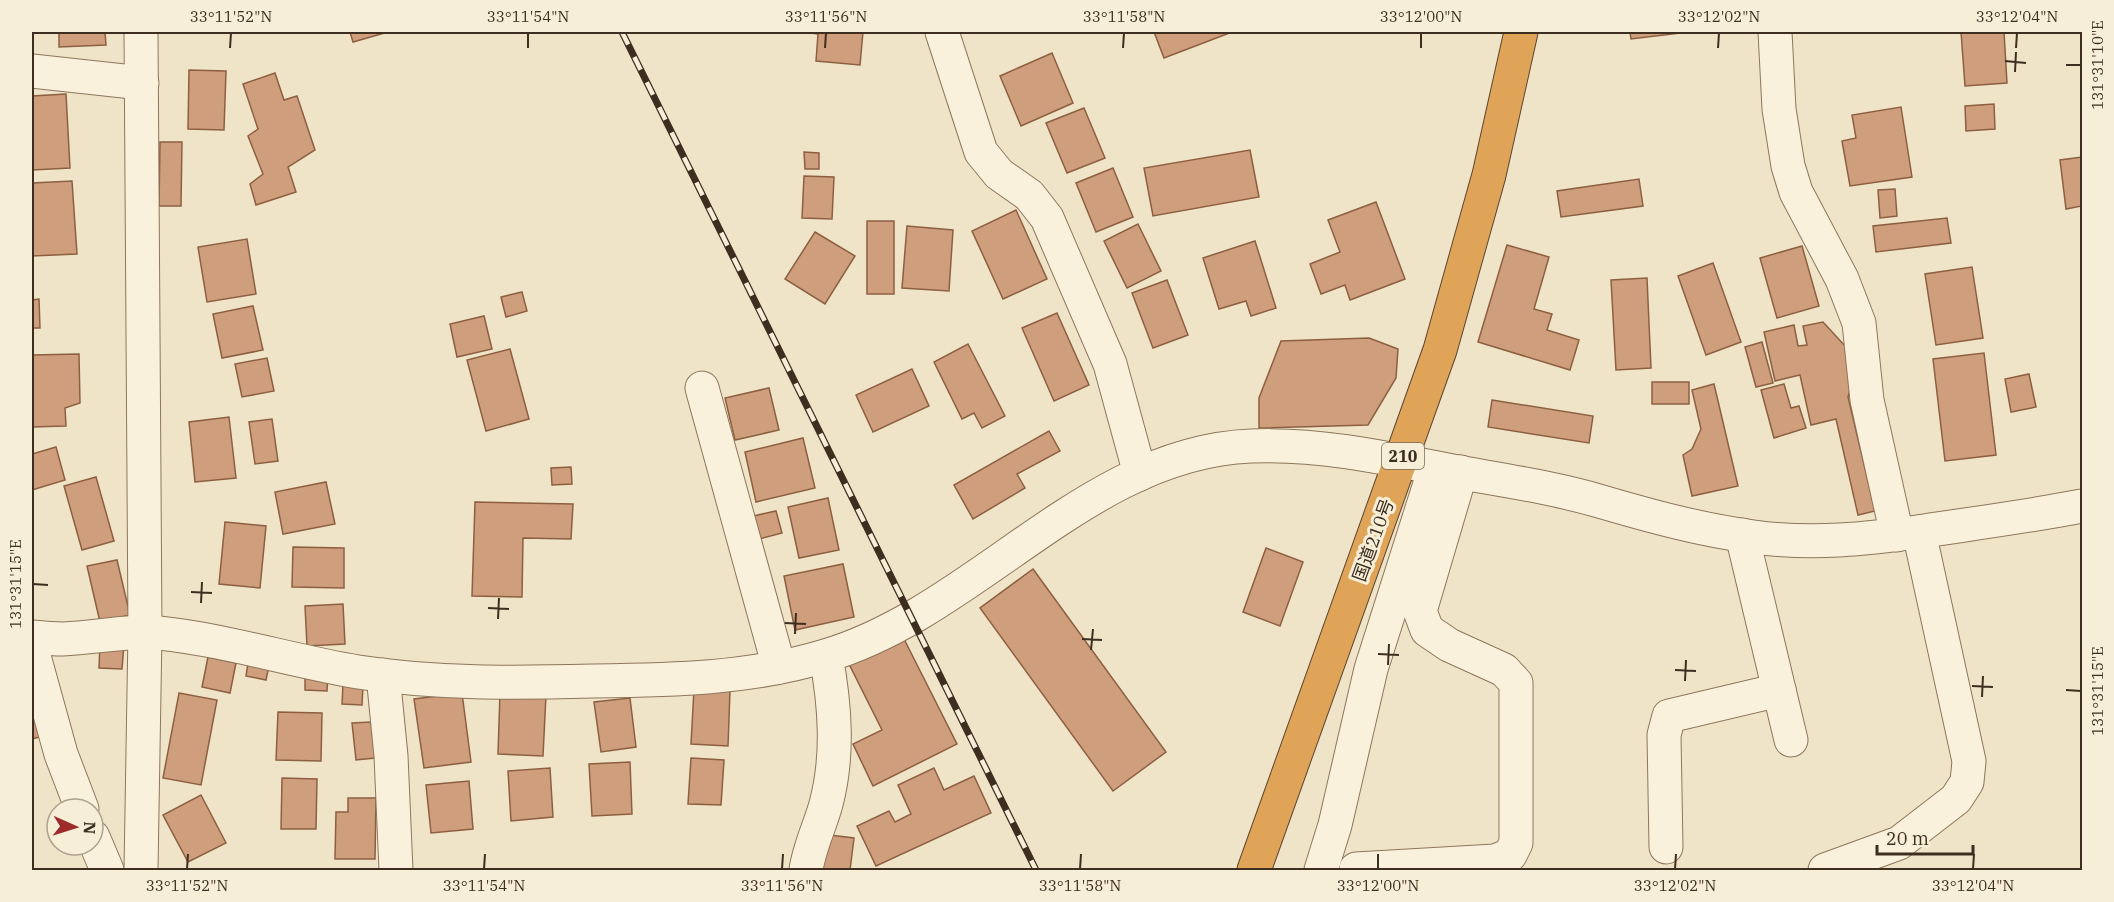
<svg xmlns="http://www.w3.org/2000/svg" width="2114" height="902" viewBox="0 0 2114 902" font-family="'IBM Plex Serif','Noto Sans JP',serif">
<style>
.building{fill:#cf9f7d;stroke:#8d5f41;stroke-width:1.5}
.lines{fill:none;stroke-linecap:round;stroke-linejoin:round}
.minor-casing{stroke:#8d765c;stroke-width:35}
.highway-casing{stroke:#5b4430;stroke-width:35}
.minor{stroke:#faf1dc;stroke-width:33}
.highway{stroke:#e0a458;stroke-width:33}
.rail-casing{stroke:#3d2e20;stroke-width:7}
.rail{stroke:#f7eed8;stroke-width:4.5;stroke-dasharray:14;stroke-linecap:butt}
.ticks{fill:none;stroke:#3d2e20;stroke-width:2}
.labels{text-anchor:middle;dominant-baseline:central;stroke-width:6;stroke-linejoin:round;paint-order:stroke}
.shield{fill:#f7eed8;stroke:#756857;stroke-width:1.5}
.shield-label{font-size:16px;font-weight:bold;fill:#3d2e20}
.street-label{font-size:18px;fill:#3d2e20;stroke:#f7eed8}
.neatline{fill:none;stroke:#3d2e20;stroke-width:2}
.ticks-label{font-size:15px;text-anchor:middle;fill:#3d2e20}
</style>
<rect width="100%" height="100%" fill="#f0e4c8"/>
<g class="building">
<path d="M59,32H105L106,45L59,47Z"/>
<path d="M350,32H388L353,42Z"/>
<path d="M804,32H863L860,65L816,61L818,34Z"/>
<path d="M1154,32H1232L1164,58Z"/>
<path d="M1630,32H1689L1631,39Z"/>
<path d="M1961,32H2004L2007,83L1965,86Z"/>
<path d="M1052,53L1073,103L1021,126L1000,76Z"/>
<path d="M189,70L226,71L224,130L188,129Z"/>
<path d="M275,73L284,100L297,96L315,150L288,167L296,192L256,205L250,184L263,174L248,136L258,129L243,84Z"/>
<path d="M66,94L70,168L32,170V96Z"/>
<path d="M1994,104L1995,129L1966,131L1965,106Z"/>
<path d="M1901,107L1912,177L1850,186L1842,141L1856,138L1852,115Z"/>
<path d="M1084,108L1105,158L1067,173L1046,123Z"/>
<path d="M160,142H182L181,206H159Z"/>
<path d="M1250,150L1259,197L1153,216L1144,168Z"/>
<path d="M804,152L819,153V169H805Z"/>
<path d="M2082,157V206L2066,209L2060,160Z"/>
<path d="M1113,168L1133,217L1096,232L1076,183Z"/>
<path d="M804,176L834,177L832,219L802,218Z"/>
<path d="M1639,179L1643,206L1561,217L1557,191Z"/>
<path d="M72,181L77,254L32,256V183Z"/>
<path d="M1895,189L1897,216L1880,218L1878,190Z"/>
<path d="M1376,202L1405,279L1350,300L1345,285L1321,294L1310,264L1340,252L1328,220Z"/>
<path d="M1016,210L1047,279L1003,299L972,231Z"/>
<path d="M1947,218L1951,243L1876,252L1873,226Z"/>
<rect x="867" y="221" width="27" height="73"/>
<path d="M1138,224L1161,271L1127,288L1104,241Z"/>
<path d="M907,226L953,230L949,291L902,288Z"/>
<path d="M815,232L855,256L825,304L785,279Z"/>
<path d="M247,239L256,294L207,302L198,247Z"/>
<path d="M1255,241L1276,308L1251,316L1246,301L1219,309L1203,258Z"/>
<path d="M1507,245L1549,257L1534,309L1552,314L1547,330L1579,340L1570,370L1478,342Z"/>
<path d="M1802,246L1819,306L1777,318L1760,258Z"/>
<path d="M1713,263L1741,342L1706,355L1678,276Z"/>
<path d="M1972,267L1983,338L1936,345L1925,274Z"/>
<path d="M1647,278L1651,368L1616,370L1611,280Z"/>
<path d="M1167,280L1188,335L1153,348L1132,293Z"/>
<path d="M522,292L527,311L506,317L501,297Z"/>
<path d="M39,299L40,328H32V300Z"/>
<path d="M253,306L263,350L222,358L213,314Z"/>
<path d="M1057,313L1089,385L1054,401L1022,328Z"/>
<path d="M484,316L492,349L457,357L450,324Z"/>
<path d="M1823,322L1847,348L1854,374L1848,397L1875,511L1858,515L1836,419L1811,425L1800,375L1775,381L1764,332L1794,325L1798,346L1807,345L1803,326Z"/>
<path d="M1369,338L1398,349L1396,378L1368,425L1259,428V398L1281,341Z"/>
<path d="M1762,342L1773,383L1756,387L1745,347Z"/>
<path d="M968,344L1005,416L982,428L974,413L962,419L934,362Z"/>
<path d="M510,349L529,419L486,431L467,360Z"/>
<path d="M1984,353L1996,455L1945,461L1933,359Z"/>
<path d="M79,354L80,403L65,408L66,426L32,427V355Z"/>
<path d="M267,358L274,391L242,397L235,364Z"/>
<path d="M912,369L929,406L873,432L856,395Z"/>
<path d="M2029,374L2036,407L2011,412L2005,379Z"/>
<rect x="1652" y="382" width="37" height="22"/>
<path d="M1714,384L1738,486L1692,496L1683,455L1692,449L1701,429L1692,390Z"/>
<path d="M1784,384L1791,408L1799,406L1806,428L1774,438L1761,390Z"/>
<path d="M769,388L779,430L735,440L725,398Z"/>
<path d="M1492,400L1593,416L1589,443L1488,427Z"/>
<path d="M229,417L236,478L195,482L189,422Z"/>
<path d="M272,419L278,461L255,464L249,422Z"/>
<path d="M1049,431L1060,451L1017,474L1025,488L973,519L954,485Z"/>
<path d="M803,438L815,488L756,502L745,452Z"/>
<path d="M56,447L65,480L32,490V454Z"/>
<path d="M571,467L572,484L552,485L551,468Z"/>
<path d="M96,477L114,541L82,550L64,486Z"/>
<path d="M326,482L335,524L283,534L275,492Z"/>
<path d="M828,498L839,550L799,558L788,507Z"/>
<path d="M475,502L573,504L571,539L523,538L522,597L472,596Z"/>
<path d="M776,511L782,533L759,539L753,516Z"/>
<path d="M225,522L266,526L260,588L219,584Z"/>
<path d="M293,547L344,548V588L292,587Z"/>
<path d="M1266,548L1303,562L1280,626L1243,612Z"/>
<path d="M117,560L130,615L100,622L87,566Z"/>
<path d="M843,564L854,617L795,630L784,576Z"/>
<path d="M1033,569L1166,752L1113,791L980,608Z"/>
<path d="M343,604L345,644L307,646L305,606Z"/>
<path d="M903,637L957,744L873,786L853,744L882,730L849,664Z"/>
<path d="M100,643L124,644L122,669L99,668Z"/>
<path d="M208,657L236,663L230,693L202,687Z"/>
<path d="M248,663L269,666L266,680L246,676Z"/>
<path d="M305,674H328L327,691L305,690Z"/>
<path d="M343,684L363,685L362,705L342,704Z"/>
<path d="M694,689L730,691L728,746L691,744Z"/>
<path d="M179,693L217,700L201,785L163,778Z"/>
<path d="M462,693L471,762L424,768L414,699Z"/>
<path d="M500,693L546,695L543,756L498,754Z"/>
<path d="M630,698L636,747L601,752L594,702Z"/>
<path d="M32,705L47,735L32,739Z"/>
<path d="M278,712L322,713L321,761L276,760Z"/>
<path d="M371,722L375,758L356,760L352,723Z"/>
<path d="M691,758L724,760L721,805L688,804Z"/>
<path d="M630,762L632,814L592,816L589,764Z"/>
<path d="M550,768L553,817L511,821L508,771Z"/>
<path d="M934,768L944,790L974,776L991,813L876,866L857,826L889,811L895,822L911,814L898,785Z"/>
<path d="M282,778L317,779L316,829H281Z"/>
<path d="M469,781L473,829L431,833L426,785Z"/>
<path d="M201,795L226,843L188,862L163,815Z"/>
<path d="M348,798H376L375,859H335L336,812H348Z"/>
<path d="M821,834L854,838L850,870H816Z"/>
</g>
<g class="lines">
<defs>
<g id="minor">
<path d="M141,32L145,632L141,870"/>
<path d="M942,32L981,152L999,174L1029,195L1047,218L1110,364L1140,474"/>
<path d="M1775,32L1779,109L1788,166L1796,192L1842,279L1859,323L1867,400L1897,535"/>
<path d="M32,71L142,83"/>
<path d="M702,388L779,667"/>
<path d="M1742,535L1791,740"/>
<path d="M32,637C42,638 53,639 63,639C95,638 128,630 159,633C226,640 292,661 358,672C437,684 514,683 593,681C672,680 749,679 825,656C977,611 1088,452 1251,446C1318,443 1387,458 1452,471C1501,480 1551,487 1599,501C1650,516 1701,530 1754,537C1812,545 1867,539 1924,531C1977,523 2030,516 2082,506"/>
<path d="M32,649L61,754L82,809"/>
<path d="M383,675L391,756L396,870"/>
<path d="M93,837L107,870"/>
<path d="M1666,847L1664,735L1669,716L1779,690"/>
<path d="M1356,869L1495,861L1510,855L1516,843V683L1504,670L1449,645L1427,630L1420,611L1461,472"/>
<path d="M806,870C809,848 820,826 826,804C839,755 835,705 826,656"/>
<path d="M1321,870L1335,825L1371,669L1435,468"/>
<path d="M1825,870L1899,843L1956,799L1967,782L1969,761L1919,532"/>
</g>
<path id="highway" d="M1254,870L1440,350L1489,175L1521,32"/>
</defs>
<use href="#minor" class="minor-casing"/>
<use href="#highway" class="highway-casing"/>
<use href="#minor" class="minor"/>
<use href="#highway" class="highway"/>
<defs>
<path id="rail" d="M622,32L1036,870"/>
</defs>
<use href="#rail" class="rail-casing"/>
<use href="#rail" class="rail"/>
</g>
<path class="ticks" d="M230,48L231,33M528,48V33M825,48L826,33M1123,48L1124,33M1421,48V33M1718,48L1719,33M2016,48L2017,33M2005,61L2026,63M2066,65H2081M2015,72L2016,52M33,584L48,585M191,592L212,593M201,603L202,582M488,608L509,609M498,619L499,598M785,623L806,624M795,634L796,613M1082,639L1102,640M1091,650L1093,629M1378,654L1399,655M1388,665L1389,644M1675,670L1696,671M1685,681L1686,660M1972,686L1993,687M2066,690L2081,691M1982,697L1983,676M187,869L188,854M484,869L485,854M782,869L783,854M1080,869L1081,854M1378,869V854M1675,869L1676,854M1973,869L1974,854"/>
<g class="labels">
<rect class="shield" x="1382" y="443" width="42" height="26" rx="4.5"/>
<g class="shield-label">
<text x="1403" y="456">210</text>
</g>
<g class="street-label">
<text transform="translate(1373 540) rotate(-70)">国道210号</text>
</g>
</g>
<rect width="2114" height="902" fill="none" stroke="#f7eed8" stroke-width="66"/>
<g transform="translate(75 827) rotate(93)"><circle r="28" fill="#f7eed8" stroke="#ada18e" stroke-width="1.5"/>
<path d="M0-4.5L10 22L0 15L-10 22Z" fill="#9e2a2b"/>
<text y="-9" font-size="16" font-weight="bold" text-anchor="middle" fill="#3d2e20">N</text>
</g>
<path d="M1877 845v9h96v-9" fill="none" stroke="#3d2e20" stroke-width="3"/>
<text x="1886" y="845" font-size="18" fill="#3d2e20" stroke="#f7eed8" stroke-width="4.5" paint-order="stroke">20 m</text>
<rect x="33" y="33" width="2048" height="836" class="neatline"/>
<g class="ticks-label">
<text x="231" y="22">33°11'52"N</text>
<text x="528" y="22">33°11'54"N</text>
<text x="826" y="22">33°11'56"N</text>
<text x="1124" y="22">33°11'58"N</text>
<text x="1421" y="22">33°12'00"N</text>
<text x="1719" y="22">33°12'02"N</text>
<text x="2017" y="22">33°12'04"N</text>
<text transform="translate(2098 65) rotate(-90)" y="5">131°31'10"E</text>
<text transform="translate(16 584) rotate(-90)" y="5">131°31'15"E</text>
<text transform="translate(2098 691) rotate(-90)" y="5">131°31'15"E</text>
<text x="187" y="891">33°11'52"N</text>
<text x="484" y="891">33°11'54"N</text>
<text x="782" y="891">33°11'56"N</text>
<text x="1080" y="891">33°11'58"N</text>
<text x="1378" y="891">33°12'00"N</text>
<text x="1675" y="891">33°12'02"N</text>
<text x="1973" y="891">33°12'04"N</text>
</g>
</svg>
